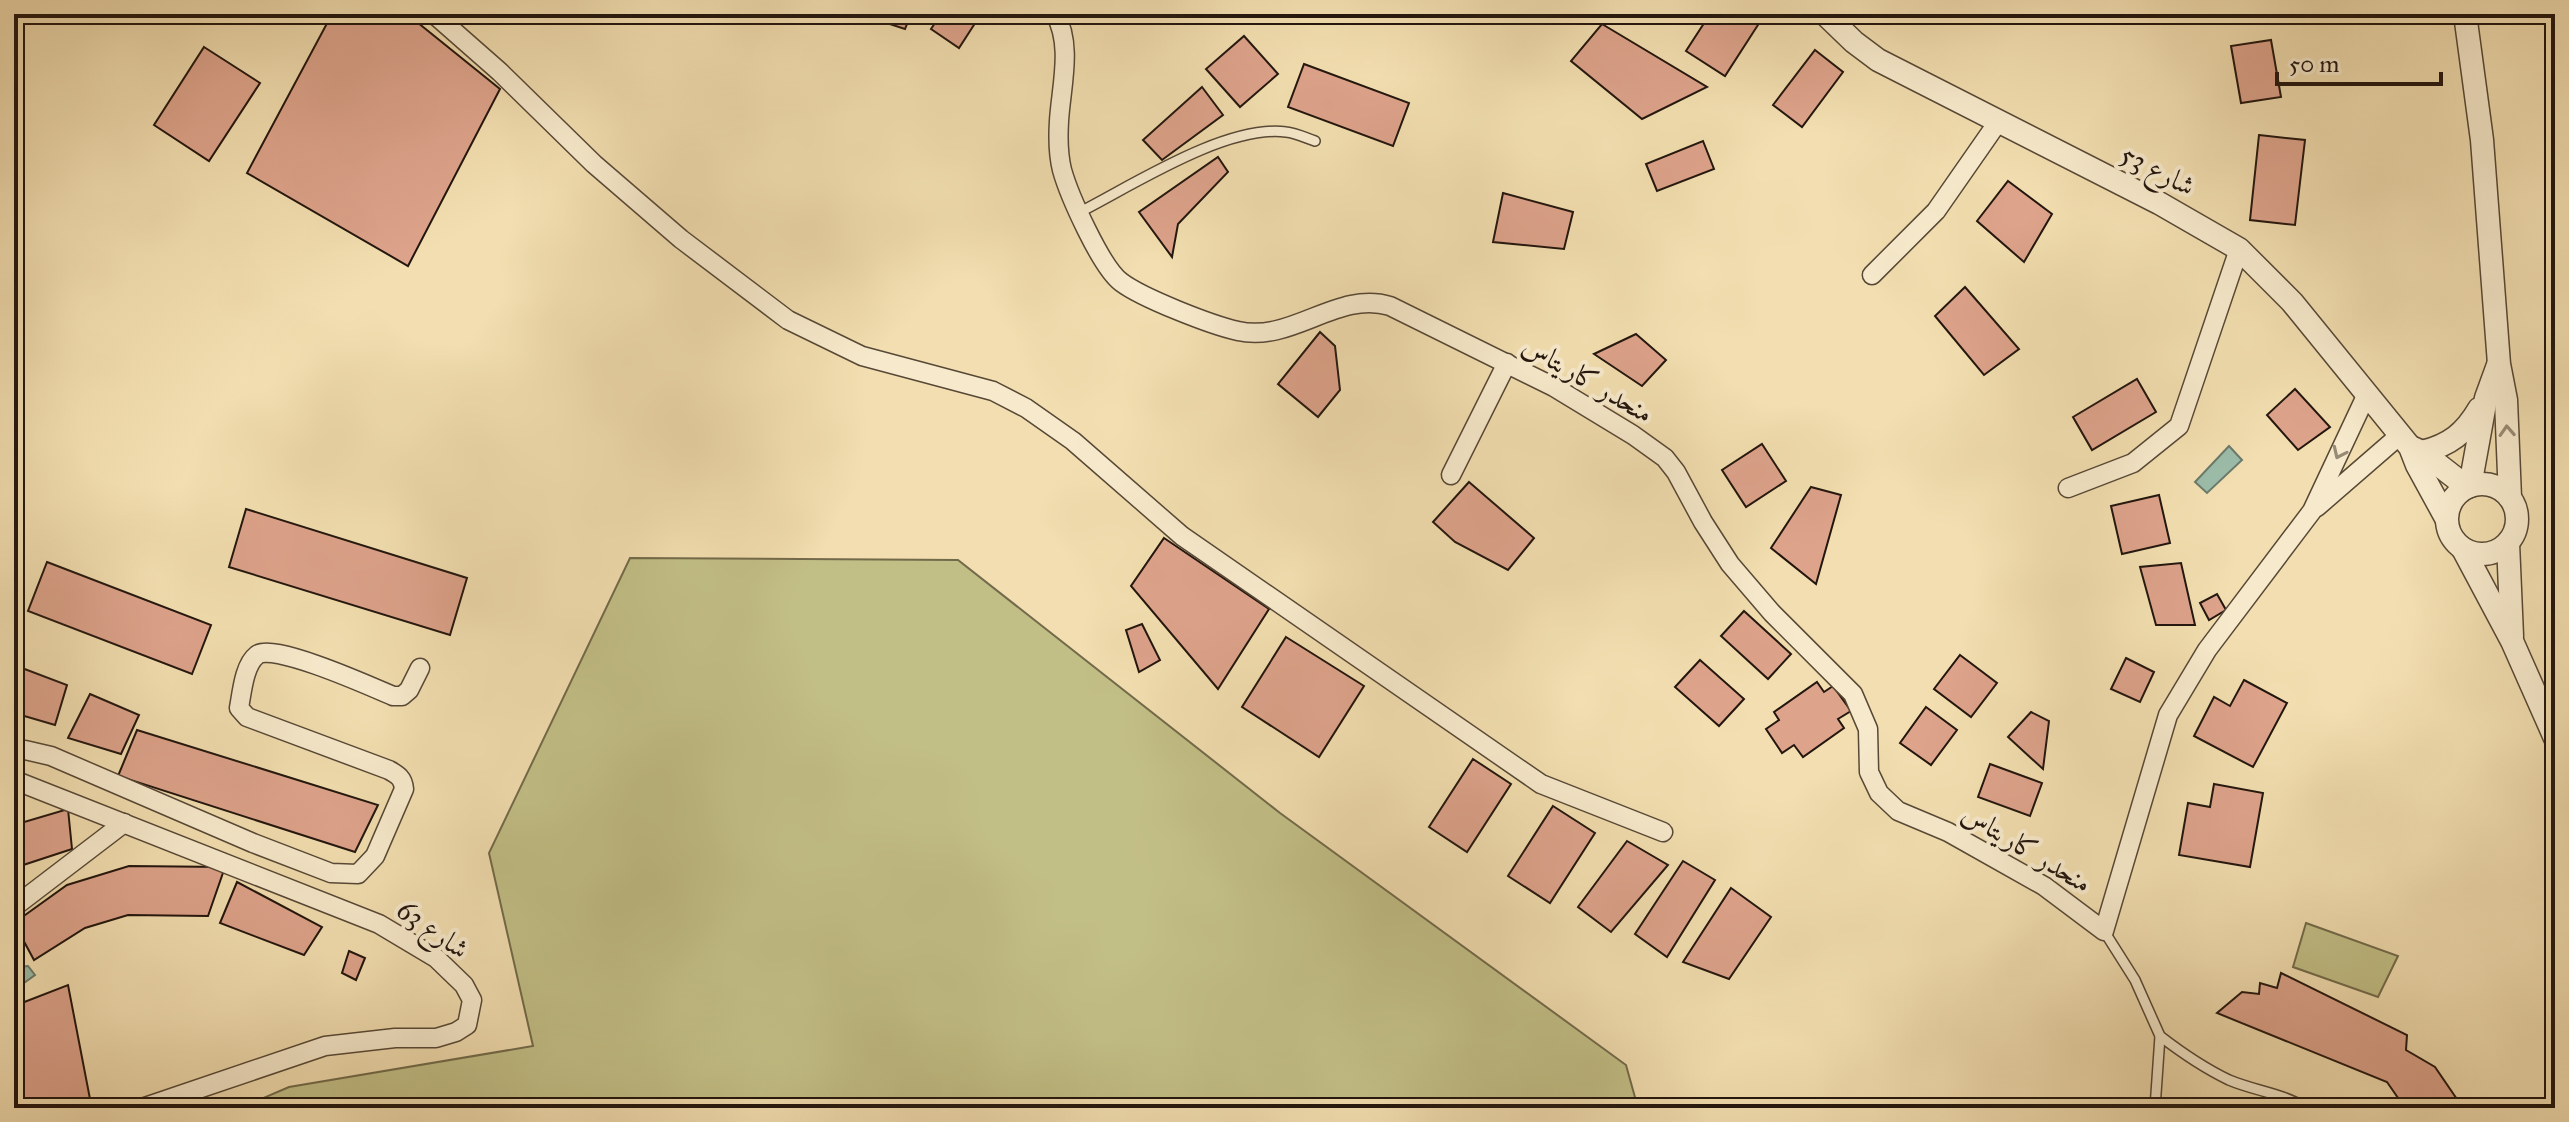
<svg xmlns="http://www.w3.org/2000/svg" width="2569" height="1122" viewBox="0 0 2569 1122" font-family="'IM FELL Great Primer',Amiri,serif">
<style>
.green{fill:#c2bf86;stroke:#726a4a;stroke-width:2}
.water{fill:#9bbca9;stroke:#6b7a6b;stroke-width:2}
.building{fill:#dda38b;stroke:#23160e;stroke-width:2}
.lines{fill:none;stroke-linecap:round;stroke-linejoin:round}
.service-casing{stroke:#574836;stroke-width:12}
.minor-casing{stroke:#574836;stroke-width:21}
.tertiary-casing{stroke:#574836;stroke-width:25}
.service{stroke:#f7eacc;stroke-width:9}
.minor{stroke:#f7eacc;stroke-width:18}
.tertiary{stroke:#f7eacc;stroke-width:22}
.oneway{stroke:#988b76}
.labels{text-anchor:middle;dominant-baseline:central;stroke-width:8;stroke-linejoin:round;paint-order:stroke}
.street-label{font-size:28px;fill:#23160e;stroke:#f7eacc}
</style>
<rect width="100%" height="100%" fill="#f2deb0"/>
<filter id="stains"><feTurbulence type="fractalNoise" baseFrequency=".0025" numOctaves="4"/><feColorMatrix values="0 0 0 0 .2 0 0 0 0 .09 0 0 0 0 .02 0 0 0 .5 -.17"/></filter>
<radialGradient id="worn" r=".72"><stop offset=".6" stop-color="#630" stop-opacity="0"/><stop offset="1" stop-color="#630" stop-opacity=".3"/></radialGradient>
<g class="green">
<path d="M630,558L958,560L1280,813L1626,1065L1638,1108H240L289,1087L533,1046L489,853Z"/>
<path d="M2306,923L2398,956L2378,997L2293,967Z"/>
</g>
<g class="water">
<path d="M2229,446L2242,460L2207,493L2195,482Z"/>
<path d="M14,963L17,967L28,966L35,975L24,983L14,981Z"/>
</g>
<g class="building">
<path d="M332,14H407L500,89L408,266L247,173Z"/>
<path d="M870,14H911L905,29L868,17Z"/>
<path d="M941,14H981L959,48L931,29Z"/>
<path d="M1710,14H1765L1725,76L1686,51Z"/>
<path d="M1602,24L1707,87L1642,119L1571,61Z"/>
<path d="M1244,36L1278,74L1240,107L1206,69Z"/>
<path d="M2271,40L2281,97L2241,103L2231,46Z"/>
<path d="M204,47L260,83L209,161L154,125Z"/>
<path d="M1815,50L1843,72L1802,127L1773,105Z"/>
<path d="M1304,64L1409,103L1393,146L1288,107Z"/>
<path d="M1202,87L1223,115L1162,160L1143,140Z"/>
<path d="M2259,135L2305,140L2295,225L2250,220Z"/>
<path d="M1703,141L1714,169L1657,191L1646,164Z"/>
<path d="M1218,157L1228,172L1178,224L1172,257L1139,212Z"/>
<path d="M2008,181L2052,214L2024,262L1977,221Z"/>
<path d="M1503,193L1573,212L1564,249L1493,242Z"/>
<path d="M1965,287L2019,349L1984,375L1935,316Z"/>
<path d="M1320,332L1335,346L1340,390L1318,417L1278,384Z"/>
<path d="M1636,334L1666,360L1642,386L1594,354Z"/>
<path d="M2137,379L2156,412L2092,450L2073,417Z"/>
<path d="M2295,389L2330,427L2298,450L2267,415Z"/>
<path d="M1762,444L1786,481L1746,507L1722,470Z"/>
<path d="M1469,482L1534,538L1508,570L1455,542L1433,522Z"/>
<path d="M1811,487L1841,495L1816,584L1771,548Z"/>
<path d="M2159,495L2170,543L2122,554L2111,506Z"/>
<path d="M246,509L467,578L450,635L229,567Z"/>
<path d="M1164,538L1269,609L1218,689L1131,586Z"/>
<path d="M47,562L211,625L192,674L28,611Z"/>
<path d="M2181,563L2195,625H2156L2140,567Z"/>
<path d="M2217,594L2226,610L2209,620L2200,603Z"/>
<path d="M1744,611L1791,654L1768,679L1721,636Z"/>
<path d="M1142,624L1160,660L1139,672L1126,630Z"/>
<path d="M1286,637L1364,686L1319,757L1242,707Z"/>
<path d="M1960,655L1997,683L1971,717L1934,689Z"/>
<path d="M2126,658L2154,672L2140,702L2111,689Z"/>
<path d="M1700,660L1744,699L1719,726L1675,687Z"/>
<path d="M14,665L67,685L55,725L14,713Z"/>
<path d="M2244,680L2287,703L2253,767L2194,736L2214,697L2230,706Z"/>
<path d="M1817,682L1824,692L1833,686L1851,711L1838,719L1844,728L1803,757L1794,745L1782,753L1766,729L1779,720L1774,712Z"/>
<path d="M90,694L139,715L121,754L68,738Z"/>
<path d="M1926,707L1957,730L1931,765L1900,743Z"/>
<path d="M2031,712L2049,721L2043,769L2008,737Z"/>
<path d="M137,730L378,805L355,852L118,776Z"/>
<path d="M1473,759L1511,784L1467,852L1429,827Z"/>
<path d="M1990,764L2042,783L2030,816L1978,797Z"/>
<path d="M2214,784L2263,793L2250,867L2179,855L2188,803L2210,807Z"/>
<path d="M1553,806L1595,833L1550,903L1508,876Z"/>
<path d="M68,809L72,849L14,868V825Z"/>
<path d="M1627,841L1668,865L1611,932L1578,907Z"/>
<path d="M1683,861L1715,880L1667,957L1635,934Z"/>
<path d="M129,866L225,867L208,916L128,915L85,928L34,960L14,923L67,885Z"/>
<path d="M237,882L322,927L304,955L220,923Z"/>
<path d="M1731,888L1771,917L1729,979L1683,962Z"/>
<path d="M349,951L365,958L356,980L342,973Z"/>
<path d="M2281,973L2407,1035L2406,1050L2435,1067L2463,1108H2405L2387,1082L2217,1013L2242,992L2259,994L2260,983L2277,988Z"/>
<path d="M68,985L91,1104L14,1106V1006Z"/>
<path d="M2227,1100L2262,1108H2225Z"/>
</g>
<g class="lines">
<defs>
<g id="service">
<path d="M1080,212C1133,185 1227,124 1286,132C1296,133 1306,138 1315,141"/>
<path d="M2104,931L2135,980L2160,1036L2155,1108"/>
<path d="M2160,1036C2182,1053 2204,1068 2229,1080C2255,1091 2282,1093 2306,1108"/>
</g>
<g id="minor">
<path d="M434,14L500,72L594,164L681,239L788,320L862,356L993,391L1026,408L1073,441L1182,536L1541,784L1663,832"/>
<path d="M1055,14C1073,45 1061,87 1059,121C1058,137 1058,154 1062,170C1069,195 1101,267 1121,282C1142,298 1211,325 1238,331C1293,343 1337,290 1390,306L1554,387L1633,435L1665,458L1676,472L1703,522L1730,564L1772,613L1853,694L1868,729L1869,772L1879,793L1898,811L1948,832L2044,886L2104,931L2168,715L2207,650L2312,511L2366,396"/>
<path d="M1872,275L1936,211L1998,122"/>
<path d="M1451,475L1507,363"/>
<path d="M2068,488L2133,463L2179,426L2239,249"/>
<path d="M2317,507L2400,435"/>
<path d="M14,750H25L51,756L253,843L331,873L358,874L375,856L404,789C403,778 398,775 389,770L247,717L239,708C242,692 244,665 257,655C272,642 372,687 393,696H402L409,690L420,668"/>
<path d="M14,780L379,924L436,958L464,985L472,1000L467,1025L456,1032L436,1038H395L325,1046L142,1108"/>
<path d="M14,907L124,823"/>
</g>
<g id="tertiary">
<path d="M1825,14L1854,42L1878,60L2159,203L2239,249L2292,302L2410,447L2417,465L2446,518"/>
<path d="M2465,14L2482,140L2499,364L2506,400L2510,498"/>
<path d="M2413,448L2422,452L2467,487"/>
<path d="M2422,452C2450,445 2465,433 2479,409"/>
<circle cx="2482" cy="519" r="35"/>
<path d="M2470,486L2486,398L2498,365"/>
<path d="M2508,543L2512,636"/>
<path d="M2463,549L2512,641L2555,738"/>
</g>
</defs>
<use href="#service" class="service-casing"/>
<use href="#minor" class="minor-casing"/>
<use href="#tertiary" class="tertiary-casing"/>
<use href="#service" class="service"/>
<use href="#minor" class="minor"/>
<use href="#tertiary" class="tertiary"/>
</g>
<defs><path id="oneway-chevron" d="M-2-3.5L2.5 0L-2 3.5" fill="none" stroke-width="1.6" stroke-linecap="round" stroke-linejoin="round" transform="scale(2)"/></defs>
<g class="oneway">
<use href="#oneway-chevron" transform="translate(2507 431) rotate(-93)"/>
<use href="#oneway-chevron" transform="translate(2339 453) rotate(115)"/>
</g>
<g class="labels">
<g class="street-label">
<text transform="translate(2158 170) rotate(27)">شارع 53</text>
<text transform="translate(1588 379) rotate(30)">منحدر كاريتاس</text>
<text transform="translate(2027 848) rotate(31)">منحدر كاريتاس</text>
<text transform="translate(433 929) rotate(35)">شارع 63</text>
</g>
</g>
<rect width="2569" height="1122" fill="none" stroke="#f2deb0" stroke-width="48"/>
<rect x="16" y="16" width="2537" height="1090" fill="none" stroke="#23160e" stroke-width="4"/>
<rect x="24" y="24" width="2521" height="1074" fill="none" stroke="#23160e" stroke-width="2"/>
<path d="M2277 72v12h164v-12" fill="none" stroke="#23160e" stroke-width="4"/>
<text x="2289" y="72" font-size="24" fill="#23160e" stroke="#f7eacc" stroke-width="6" paint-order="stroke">50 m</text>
<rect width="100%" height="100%" filter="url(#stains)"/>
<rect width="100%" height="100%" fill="url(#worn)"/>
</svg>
